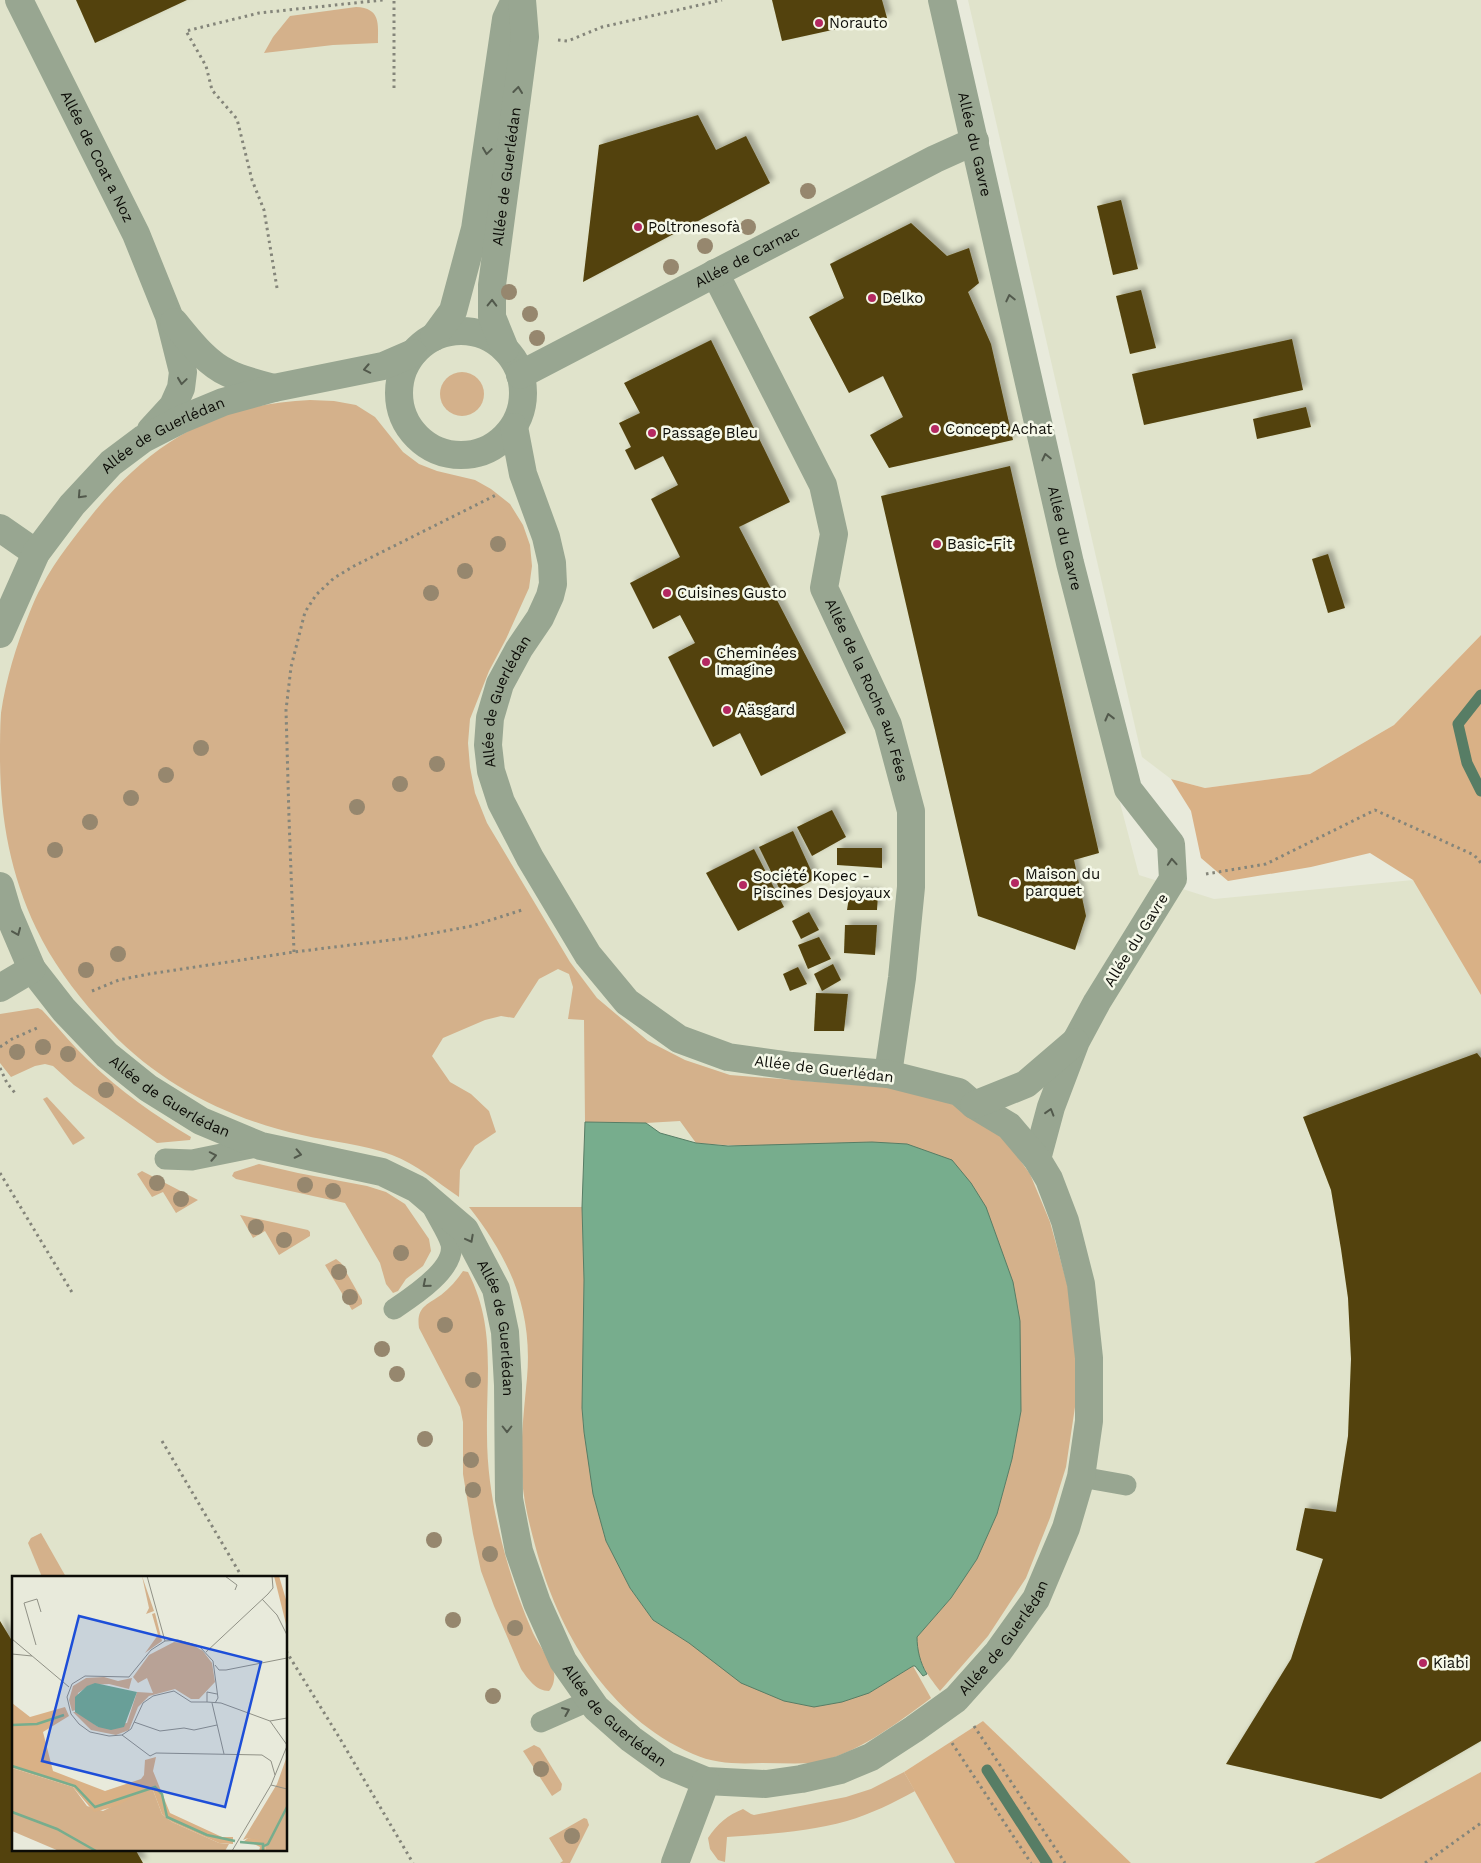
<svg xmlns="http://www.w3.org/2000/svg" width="1481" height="1863" viewBox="0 0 1481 1863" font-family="'Work Sans',sans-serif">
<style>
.built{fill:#e0e3cb;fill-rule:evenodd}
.green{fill:#d4b18b}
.forest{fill:#d9b186}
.water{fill:#77ad8d;stroke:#577d65}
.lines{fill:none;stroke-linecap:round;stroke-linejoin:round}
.stream{stroke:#577d65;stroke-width:11}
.building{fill:#53420a;filter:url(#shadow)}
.path{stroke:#84857a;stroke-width:3;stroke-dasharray:2.5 4;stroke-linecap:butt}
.lane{stroke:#98a691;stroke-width:21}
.street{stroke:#98a691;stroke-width:28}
.tree{fill:#96876e}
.oneway{stroke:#52594c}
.poi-dot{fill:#b42861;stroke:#f5f8e8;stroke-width:2}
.labels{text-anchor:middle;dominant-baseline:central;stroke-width:5;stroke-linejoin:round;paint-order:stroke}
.poi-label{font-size:15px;fill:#0c0c07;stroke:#f5f8e8;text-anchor:start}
.street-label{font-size:15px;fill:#0c0c07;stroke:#f5f8e8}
.inset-river{fill:none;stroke:#77ad8d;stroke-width:2.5}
.inset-road{fill:none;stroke:#909186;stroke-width:1}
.view{fill:#1d4ed8;fill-opacity:0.15;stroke:#1d4ed8;stroke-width:2.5}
.inset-edge{fill:none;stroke:#0c0c07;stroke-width:2.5}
</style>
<defs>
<filter id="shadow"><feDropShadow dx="4.5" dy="-4.5" stdDeviation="2.5" flood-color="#0004"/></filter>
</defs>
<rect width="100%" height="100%" fill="#e8eadb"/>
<g class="built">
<path d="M0,0H932L1090,689L1139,875L1214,899L1413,880L1481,977V1772L1314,1863H1131L983,1721L904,1772L955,1863H0ZM14,1577H286V1849H14Z"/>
<path d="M968,0H1481V635L1394,725L1310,774L1205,788L1171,779L1142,757Z"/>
</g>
<g class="green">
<path d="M356,7C381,8 378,24 378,43L333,45L264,53L273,37L290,16Z"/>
<circle cx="462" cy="394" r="22"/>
<path d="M310,400L334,401L356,405L375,417L403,452L419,464L437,471L475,480L491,489L510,504L523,525L530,545L532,566L529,588L506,639L489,671L470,719L468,743L470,767L475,793L487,823L570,962L597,998L648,1041L685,1060L730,1075L898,1088L941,1096L1004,1138L1030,1174L1050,1222L1068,1287L1075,1347V1407L1066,1467L1050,1518L1026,1578L988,1636L940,1691C926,1673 916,1660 917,1637L951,1598L977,1559L997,1514L1012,1459L1021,1411L907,1144C836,1140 766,1150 696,1143L680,1121L646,1123L585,1122L584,1020L568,1019L573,987L569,974L558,969L539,979L514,1018L501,1016L485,1020L443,1038L432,1056L450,1082L471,1094L489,1111L496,1132L475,1146L460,1170L459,1197C437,1182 416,1164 392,1155C363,1144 332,1142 302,1135C232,1120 161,1085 111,1032C82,1002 54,966 36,928C10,873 0,817 0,756C0,742 0,727 1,713C6,679 16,646 29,614C33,604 37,594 42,586C56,559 76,535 95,511C155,440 216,404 310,400Z"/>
<path d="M38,1008L42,1010C58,1027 72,1045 89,1061C120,1091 154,1115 191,1137L190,1140L157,1143L74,1085L53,1066L45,1064L35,1066L11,1077L0,1063V1014Z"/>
<path d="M47,1097L85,1138L73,1145L43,1099Z"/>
<path d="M259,1164L298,1173L367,1186L386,1192L405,1204L429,1239L431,1251L423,1266L406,1279L398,1291L393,1293L386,1284L380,1263L345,1203L236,1179L232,1176L234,1172Z"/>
<path d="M142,1171L198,1200L176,1213L163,1192L152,1197L137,1174Z"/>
<path d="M469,1207H582L584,1280L582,1408L584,1432L606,1541L630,1588L653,1620L689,1643L869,1693L913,1666L931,1698C899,1722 852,1758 811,1763C795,1764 778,1763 762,1763C738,1764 715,1764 693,1754C607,1716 558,1632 535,1545C529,1523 523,1499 522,1476C520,1443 524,1411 527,1378C533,1310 510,1259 469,1207Z"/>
<path d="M240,1215L308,1230L310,1232V1236L279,1255L265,1231L253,1238Z"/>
<path d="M336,1259L341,1263L362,1300V1304L352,1310L325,1265Z"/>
<path d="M463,1271L468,1272C496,1327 486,1376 487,1435C487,1472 493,1507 502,1543C510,1574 520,1604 533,1633C539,1645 551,1661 554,1673C555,1679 553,1687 549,1691C536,1691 528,1679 521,1669L494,1606L481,1571L473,1534L463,1474V1422L460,1407L419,1328C416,1307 427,1305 441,1295C450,1288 457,1280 463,1271Z"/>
<path d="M41,1533L66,1577H42L28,1543L31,1538Z"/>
<path d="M534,1745L540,1748L562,1784L561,1790L552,1796L523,1751Z"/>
<path d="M904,1772L915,1791C893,1803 871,1814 847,1821C808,1832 767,1834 727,1837L725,1862L718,1860L710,1849L708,1838C717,1824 728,1815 743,1809L751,1814L754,1815L846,1797L871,1789Z"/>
<path d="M584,1818L587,1819L589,1825L570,1863H560L563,1861L549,1838Z"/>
</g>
<g class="forest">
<path d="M1481,635V995L1413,880L1370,853L1311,867L1228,881L1201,858L1191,811L1171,779L1205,788L1310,774L1394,725Z"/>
<path d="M983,1721L1131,1863H955L904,1772Z"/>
<path d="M1481,1772V1863H1314Z"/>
</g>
<path class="water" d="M585,1122L646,1123L660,1133L696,1143L728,1146L872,1142L907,1144L952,1160L971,1183L986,1207L1013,1282L1020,1321L1021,1411L1012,1459L997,1514L977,1559L951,1598L917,1637C917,1649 920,1663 927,1674L923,1676L915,1666H913L869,1693L842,1702L814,1707L784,1701L741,1683L689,1643L653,1620L630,1588L606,1541L593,1494L584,1432L582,1408L584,1280L582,1207Z"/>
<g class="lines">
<g class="stream">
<path d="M1481,695L1458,724L1467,763L1481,791"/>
<path d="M987,1770L1047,1863"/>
</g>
</g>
<g class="building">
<path d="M76,0H187L95,43Z"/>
<path d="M772,0H882L887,18L782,41Z"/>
<path d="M698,115L716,150L746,136L770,183L583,282L599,145Z"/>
<path d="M1121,200L1138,269L1113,275L1097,206Z"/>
<path d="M911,223L947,256L969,248L979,283L968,292L991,344L1013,440L889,468L870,435L903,417L883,376L849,393L809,317L844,298L830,264Z"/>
<path d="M1141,290L1156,348L1130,354L1116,296Z"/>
<path d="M1292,339L1303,390L1144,425L1132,374Z"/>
<path d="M711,340L790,502L739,527L846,733L761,776L740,733L713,747L668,657L695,643L680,615L653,629L630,583L680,557L651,499L678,485L663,456L635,470L625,450L631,447L619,423L640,413L624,383Z"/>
<path d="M1306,407L1311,427L1257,439L1253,419Z"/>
<path d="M1010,466L1099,853L1074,860L1086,916L1075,950L978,916L881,496Z"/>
<path d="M1328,554L1345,608L1328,613L1312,559Z"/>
<path d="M832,810L846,837L812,856L797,827Z"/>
<path d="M793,831L815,879L783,896L759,847Z"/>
<path d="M837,848H882V868L837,865Z"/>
<path d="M754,849L784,907L738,931L706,873Z"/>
<path d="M850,891L878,893L877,910H847Z"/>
<path d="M809,912L819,930L801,939L792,921Z"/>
<path d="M845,925H877L875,955L844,953Z"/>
<path d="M819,937L831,959L808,969L798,945Z"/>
<path d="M833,964L841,980L822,991L814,974Z"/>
<path d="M798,967L807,984L790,991L783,974Z"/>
<path d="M816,993L848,994L844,1031H814Z"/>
<path d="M1477,1053L1481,1058V1741L1381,1799L1226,1764L1291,1659L1323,1559L1296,1550L1305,1508L1336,1512L1348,1436L1351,1359L1348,1298L1341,1249L1331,1190L1303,1117Z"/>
<path d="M0,1621L14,1644V1849H135L143,1863H0Z"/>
</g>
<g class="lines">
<g class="path">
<path d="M558,40L568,41L602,27L722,0"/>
<path d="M394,88V0"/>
<path d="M277,288L264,210L252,180L237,119L212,90L206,66L186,31L259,13L383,0"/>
<path d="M1206,874L1266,864L1375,810L1474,855L1481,863"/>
<path d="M294,952L289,818L286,710L291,667L305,612L316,595L334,578L354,566L496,495"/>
<path d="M92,991L119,980L149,974L294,952L407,938L472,926L522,910"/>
<path d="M0,1047L12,1039L37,1028"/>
<path d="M0,1068L7,1083L15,1093"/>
<path d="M0,1173L73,1294"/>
<path d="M162,1441L242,1577"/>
<path d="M286,1651L339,1737L413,1863"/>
<path d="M974,1726L1065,1863"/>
<path d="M952,1743L1031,1863"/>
<path d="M1425,1863L1481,1823"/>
</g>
<g class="lane">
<path d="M165,1159L192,1160L261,1146"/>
<path d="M394,1309C412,1297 456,1269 451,1244C448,1233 437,1217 432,1206"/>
<path d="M1081,1477L1126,1485"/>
<path d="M541,1722L591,1700"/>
</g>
<g class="street">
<path id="s1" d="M19,0L136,234L169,316L183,372L181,388L173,406L151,430"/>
<path id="s2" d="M942,0L1070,563L1128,789L1171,844L1173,879L1097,1002L1076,1041L1051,1107L1037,1159"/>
<path id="s3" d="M715,273L823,485L834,534L824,588L888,725L911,811V887L902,978L888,1074"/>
<path d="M174,322C189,340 206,363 228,373C242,380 258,384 274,388"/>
<circle cx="461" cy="393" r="62"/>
<path d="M434,337L453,311L475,229L506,19L515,0"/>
<path id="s4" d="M505,349L492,317V285L525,37L522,0"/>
<path id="s5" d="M520,375L935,159L975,141"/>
<path d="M0,528L36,553"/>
<path id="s6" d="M0,634L36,553L72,505L111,463L143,439L182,419L223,402L274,388L383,366L413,353"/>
<path id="s7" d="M0,886L8,913L32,969L64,1010L107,1055L148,1088L201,1121L261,1146L382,1172L417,1189L465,1230L496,1289L505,1332L508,1385L509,1499L519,1551L537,1603L563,1661L596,1708L631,1739L667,1765L706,1781L766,1784L801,1779L840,1770L871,1757L914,1729L956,1699L998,1652L1036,1599L1066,1528L1081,1477L1089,1421V1358L1081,1284L1065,1221L1049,1179L1037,1159L1009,1126L974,1105L959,1092L888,1074L792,1066L728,1057L679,1039L627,1002L588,955L530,858L501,802L491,771L488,745L490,718L500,684L519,649L540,618L550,596L553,584L552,563L546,537L523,474L514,427"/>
<path d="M0,988L32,969"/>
<path d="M974,1105L1026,1084L1075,1042"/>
<path d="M675,1863L706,1781"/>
</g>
</g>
<g class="tree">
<circle cx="808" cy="191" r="8"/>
<circle cx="748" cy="227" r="8"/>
<circle cx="705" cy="246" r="8"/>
<circle cx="671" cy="267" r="8"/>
<circle cx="509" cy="292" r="8"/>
<circle cx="530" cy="314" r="8"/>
<circle cx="537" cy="338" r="8"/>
<circle cx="498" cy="544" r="8"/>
<circle cx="465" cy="571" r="8"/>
<circle cx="431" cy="593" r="8"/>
<circle cx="201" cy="748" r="8"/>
<circle cx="437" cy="764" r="8"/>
<circle cx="166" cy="775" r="8"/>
<circle cx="400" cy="784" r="8"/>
<circle cx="131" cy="798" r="8"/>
<circle cx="357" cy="807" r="8"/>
<circle cx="90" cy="822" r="8"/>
<circle cx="55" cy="850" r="8"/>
<circle cx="118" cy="954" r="8"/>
<circle cx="86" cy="970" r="8"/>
<circle cx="43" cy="1047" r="8"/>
<circle cx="17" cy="1052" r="8"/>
<circle cx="68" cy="1054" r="8"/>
<circle cx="106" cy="1090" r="8"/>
<circle cx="157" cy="1183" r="8"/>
<circle cx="305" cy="1185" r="8"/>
<circle cx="333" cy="1191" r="8"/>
<circle cx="181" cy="1199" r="8"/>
<circle cx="256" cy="1227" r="8"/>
<circle cx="284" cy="1240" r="8"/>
<circle cx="401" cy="1253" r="8"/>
<circle cx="339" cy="1272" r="8"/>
<circle cx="350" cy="1297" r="8"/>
<circle cx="445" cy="1325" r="8"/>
<circle cx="382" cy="1349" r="8"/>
<circle cx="397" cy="1374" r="8"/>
<circle cx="473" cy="1380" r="8"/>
<circle cx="425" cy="1439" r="8"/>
<circle cx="471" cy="1460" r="8"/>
<circle cx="473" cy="1490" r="8"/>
<circle cx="434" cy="1540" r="8"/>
<circle cx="490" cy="1554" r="8"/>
<circle cx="453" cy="1620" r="8"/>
<circle cx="515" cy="1628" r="8"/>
<circle cx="493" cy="1696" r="8"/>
<circle cx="541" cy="1769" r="8"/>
<circle cx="572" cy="1836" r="8"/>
</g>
<defs><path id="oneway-chevron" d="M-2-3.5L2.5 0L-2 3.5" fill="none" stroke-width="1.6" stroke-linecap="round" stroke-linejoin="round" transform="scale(1.25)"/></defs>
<g class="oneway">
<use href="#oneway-chevron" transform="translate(518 90) rotate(-83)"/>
<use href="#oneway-chevron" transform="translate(487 151) rotate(98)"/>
<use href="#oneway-chevron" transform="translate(1010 298) rotate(-103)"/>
<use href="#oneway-chevron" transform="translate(492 303) rotate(-89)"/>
<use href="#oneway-chevron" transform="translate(367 369) rotate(169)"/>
<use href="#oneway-chevron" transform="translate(182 381) rotate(98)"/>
<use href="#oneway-chevron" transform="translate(1046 457) rotate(-103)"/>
<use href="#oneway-chevron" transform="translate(81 495) rotate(133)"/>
<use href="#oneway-chevron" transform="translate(1109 717) rotate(-104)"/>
<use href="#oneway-chevron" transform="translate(1172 862) rotate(-94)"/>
<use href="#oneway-chevron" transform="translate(17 932) rotate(67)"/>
<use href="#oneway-chevron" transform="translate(1050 1112) rotate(-73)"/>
<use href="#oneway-chevron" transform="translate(298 1154) rotate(12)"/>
<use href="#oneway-chevron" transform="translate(213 1156) rotate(-11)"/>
<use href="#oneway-chevron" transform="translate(470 1239) rotate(62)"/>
<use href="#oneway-chevron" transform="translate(426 1284) rotate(140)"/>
<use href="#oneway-chevron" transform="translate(507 1429) rotate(90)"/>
<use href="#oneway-chevron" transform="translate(566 1711) rotate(-23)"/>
</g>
<g class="poi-dot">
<circle cx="819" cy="23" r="5"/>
<circle cx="638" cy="227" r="5"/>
<circle cx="872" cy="298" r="5"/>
<circle cx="935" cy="429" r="5"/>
<circle cx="652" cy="433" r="5"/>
<circle cx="937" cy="544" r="5"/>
<circle cx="667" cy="593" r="5"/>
<circle cx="706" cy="662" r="5"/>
<circle cx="727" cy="710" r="5"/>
<circle cx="1015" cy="883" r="5"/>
<circle cx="743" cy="885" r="5"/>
<circle cx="1423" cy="1663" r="5"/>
</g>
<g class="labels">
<g class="poi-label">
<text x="829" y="23">Norauto</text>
<text x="648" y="227">Poltronesofà</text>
<text x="882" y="298">Delko</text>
<text x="945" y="429">Concept Achat</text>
<text x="662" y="433">Passage Bleu</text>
<text x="947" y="544">Basic-Fit</text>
<text x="677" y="593">Cuisines Gusto</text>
<text x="716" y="653">Cheminées<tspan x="716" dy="17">Imagine</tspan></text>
<text x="737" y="710">Aäsgard</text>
<text x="1025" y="874">Maison du<tspan x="1025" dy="17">parquet</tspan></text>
<text x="753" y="876">Société Kopec -<tspan x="753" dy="17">Piscines Desjoyaux</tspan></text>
<text x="1433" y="1663">Kiabi</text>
</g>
<g class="street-label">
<text stroke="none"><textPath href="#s2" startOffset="148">Allée du Gavre</textPath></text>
<text stroke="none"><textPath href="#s1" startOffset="175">Allée de Coat a Noz</textPath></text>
<text stroke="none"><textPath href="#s4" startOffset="176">Allée de Guerlédan</textPath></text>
<text stroke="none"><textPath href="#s5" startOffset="256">Allée de Carnac</textPath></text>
<text stroke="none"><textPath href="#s6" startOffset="265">Allée de Guerlédan</textPath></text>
<text stroke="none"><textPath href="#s2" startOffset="552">Allée du Gavre</textPath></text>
<text stroke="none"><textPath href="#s3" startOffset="454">Allée de la Roche aux Fées</textPath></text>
<text stroke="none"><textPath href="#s7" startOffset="2904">Allée de Guerlédan</textPath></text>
<text transform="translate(1136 940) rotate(-58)">Allée du Gavre</text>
<text transform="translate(824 1069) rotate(7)">Allée de Guerlédan</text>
<text stroke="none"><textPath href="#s7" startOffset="279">Allée de Guerlédan</textPath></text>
<text stroke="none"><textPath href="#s7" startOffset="714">Allée de Guerlédan</textPath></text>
<text stroke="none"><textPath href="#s7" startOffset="1599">Allée de Guerlédan</textPath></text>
<text stroke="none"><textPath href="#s7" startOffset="1134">Allée de Guerlédan</textPath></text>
</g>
</g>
<g transform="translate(12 1576)">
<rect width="275" height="275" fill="#e8eadb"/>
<path d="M130,0L142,35L134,38L137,32ZM143,37L150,65L133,77L146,59L140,38ZM162,66L179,68L191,75L200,87L203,106L187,123H179L163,113L137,120L126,131L117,154L104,159L79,154L61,136H66L86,151L115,147L125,116L141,117L135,102L126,107L121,101L137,79ZM92,101L106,105L120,102L117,113L97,108L78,109L66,117L64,134L60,135L57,124L61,110L74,102ZM275,180V275H253L254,269L236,262L231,264L265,208ZM0,192L61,211L75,230L91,235L135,213L141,214L150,238L160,246L207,267L217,268L213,275H47L0,255Z" fill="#d4b18b"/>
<path d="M262,0H267L275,27V52ZM0,127L18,141L53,131L57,140L31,156L41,195L93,215L129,203L132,199L133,184L144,181L141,195L158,237L210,261H221V268L207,267L160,246L150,238L141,214L135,213L105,230L82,236L61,211L0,192ZM236,262L249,264L254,269L253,275H247L248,271L238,266L230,267Z" fill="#d9b186"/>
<path d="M83,107L125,116L112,151L99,154L86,151L63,136V121L75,110Z" fill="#77ad8d"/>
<path class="inset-river" d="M0,149L25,148L52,139M0,190L63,210L83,231L143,211L150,218L155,241L195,259L223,265M0,236L45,253L84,275M228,266L251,268V275M252,270L256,268L275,231"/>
<path class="inset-road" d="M135,0L153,65M213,0L225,9L223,14M250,23L265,39L275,59M0,63L57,111M24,69L12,27L25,23L29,36M194,76L256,18L261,12L260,0M0,78L20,80M203,89L207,94H214L275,82M205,118L195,116V126L209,127L258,145L275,169M195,126H179L162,115L141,120L131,127L119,153L110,159L97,160L78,156L67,148L59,138L55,121L60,108L73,100L117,101L139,74L153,65L166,64L187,70L201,85L206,122L203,127M200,127L212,178M258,145L275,142M122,146L148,155L172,152L182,154L205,149M110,159L138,180L144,177L250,179L259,185L263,199M259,209L275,213M220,275L259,209L275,170"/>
<path class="view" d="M67,40L249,86L213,231L30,185Z"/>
<rect width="275" height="275" class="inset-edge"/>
</g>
</svg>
